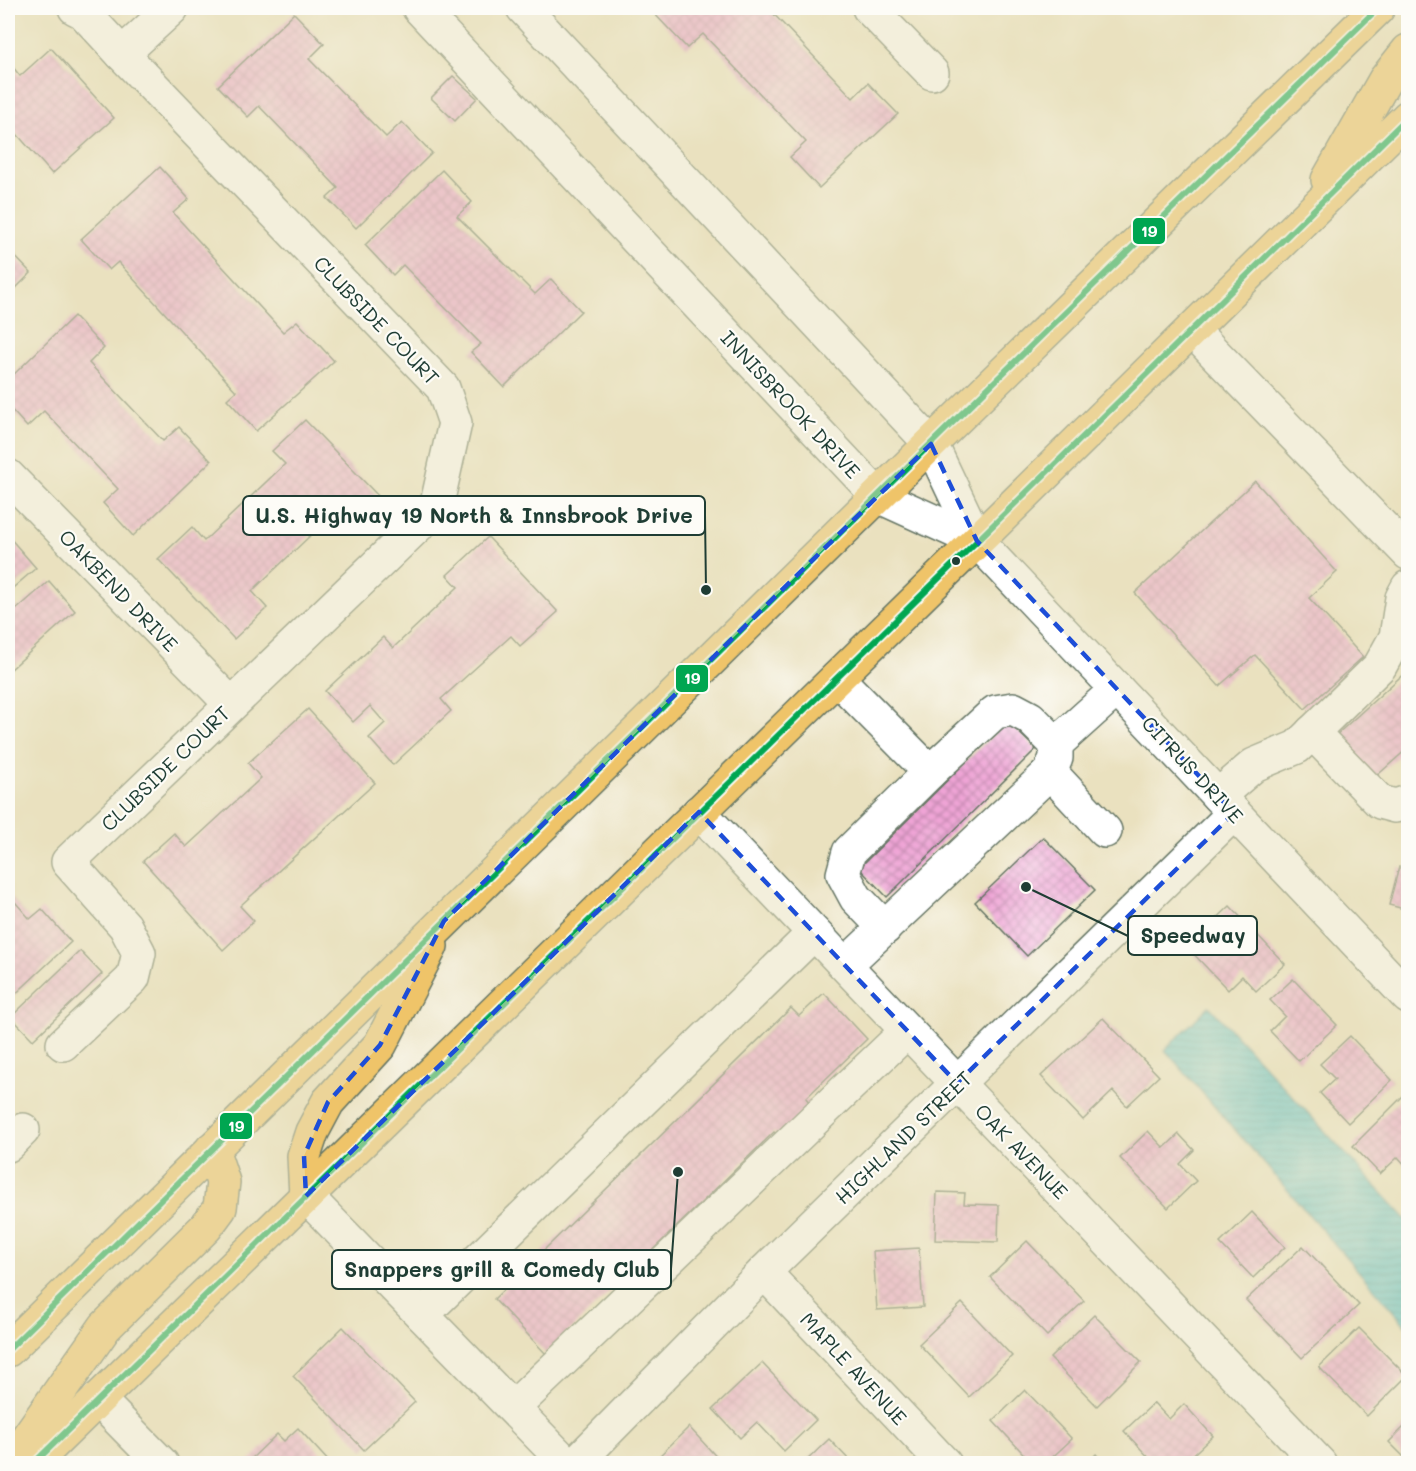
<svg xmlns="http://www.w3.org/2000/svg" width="1416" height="1471" viewBox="0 0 1416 1471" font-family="Mali,sans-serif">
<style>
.water{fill:url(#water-rules);stroke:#3b8082;stroke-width:1.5}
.building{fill:url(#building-cross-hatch)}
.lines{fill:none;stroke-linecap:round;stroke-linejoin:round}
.minor-casing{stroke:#667665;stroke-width:36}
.highway-casing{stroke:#667665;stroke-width:36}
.minor{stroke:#fff;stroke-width:33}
.highway{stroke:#efc469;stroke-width:33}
.bus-1-casing{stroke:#fdfcf7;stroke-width:10}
.bus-1{stroke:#00a651;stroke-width:6}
.marked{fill:none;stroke:#1d4ed8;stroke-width:4.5;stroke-dasharray:12 8;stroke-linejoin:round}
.bus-dot{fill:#1f3d34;stroke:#fdfcf7;stroke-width:2}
.labels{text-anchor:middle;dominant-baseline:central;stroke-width:4.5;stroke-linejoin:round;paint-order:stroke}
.street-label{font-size:20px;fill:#1f3d34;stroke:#fdfcf7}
.leader{fill:none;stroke:#1f3d34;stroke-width:2}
.callout-dot{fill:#1f3d34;stroke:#fdfcf7;stroke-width:2}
.callout{fill:#fdfcf7;stroke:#1f3d34;stroke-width:2}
.callout-label{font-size:21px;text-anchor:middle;font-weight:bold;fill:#1f3d34}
.line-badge{stroke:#fdfcf7;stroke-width:2}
.badge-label{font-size:16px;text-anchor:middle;font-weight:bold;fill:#fff}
</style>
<defs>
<pattern id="water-rules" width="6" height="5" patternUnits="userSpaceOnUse" patternTransform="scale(1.5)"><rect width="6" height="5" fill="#57c3d0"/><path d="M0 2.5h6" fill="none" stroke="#47a0aa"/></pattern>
<pattern id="building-cross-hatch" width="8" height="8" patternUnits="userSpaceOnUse" patternTransform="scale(1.5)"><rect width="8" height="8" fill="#efa4d6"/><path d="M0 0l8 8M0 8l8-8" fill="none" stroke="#c187ae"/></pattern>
</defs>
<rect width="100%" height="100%" fill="#fdfcf7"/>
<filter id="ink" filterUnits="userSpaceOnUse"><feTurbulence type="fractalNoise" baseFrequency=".0167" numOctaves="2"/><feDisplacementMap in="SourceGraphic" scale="12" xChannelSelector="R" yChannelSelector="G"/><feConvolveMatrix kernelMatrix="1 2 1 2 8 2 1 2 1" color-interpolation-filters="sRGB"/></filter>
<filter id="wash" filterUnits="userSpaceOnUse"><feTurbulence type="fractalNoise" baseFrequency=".008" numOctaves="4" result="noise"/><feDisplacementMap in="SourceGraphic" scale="24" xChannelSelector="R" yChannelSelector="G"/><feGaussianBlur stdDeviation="1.35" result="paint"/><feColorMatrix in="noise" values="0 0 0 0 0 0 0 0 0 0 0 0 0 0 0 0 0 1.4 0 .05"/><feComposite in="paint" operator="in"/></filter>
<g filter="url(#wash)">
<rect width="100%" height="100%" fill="#eae1bf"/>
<path class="water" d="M1209,1006L1408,1221V1328L1165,1050Z"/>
<g id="blocks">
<g class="building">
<path d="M649,8H768L853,98L868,83L898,114L819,188L790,157L806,142L703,34L687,48Z"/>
<path d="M294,13L324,44L309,59L386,137L402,122L432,153L356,228L327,198L338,188L259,106L248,117L218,86Z"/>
<path d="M51,48L114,118L52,174L8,124V61L20,76Z"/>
<path d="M453,76L477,98L455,121L431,98Z"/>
<path d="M160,167L189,199L173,213L283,332L297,321L334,361L256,431L227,399L236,391L118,262L109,270L81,239Z"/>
<path d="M442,170L472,202L457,216L535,294L551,279L581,311L504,387L471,352L481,344L403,265L393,275L365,245Z"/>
<path d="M8,249L31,273L8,296Z"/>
<path d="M74,316L104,348L89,363L163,441L179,427L211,461L133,536L103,503L118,489L44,411L27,427L8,406V380Z"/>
<path d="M305,420L381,499L348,530L333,514L252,591L267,608L234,639L158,559L192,527L204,541L285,464L272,451Z"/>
<path d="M1255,481L1337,572L1309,598L1363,657L1305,709L1255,655L1219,686L1135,593Z"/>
<path d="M9,537L36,568L8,592V538Z"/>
<path d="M488,537L558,612L520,646L511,636L441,699L451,711L393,765L369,738L385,723L370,706L353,722L325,691L383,637L393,648L458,587L447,575Z"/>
<path d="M49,581L75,611L10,670L8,667V597L17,609Z"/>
<path d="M1408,670V748L1372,780L1334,737Z"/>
<path d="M308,709L375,783L240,906L254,921L223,950L143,861L174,833L186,847L261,778L248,763Z"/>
<path d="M1007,721L1036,749L887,897L859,868Z"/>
<path d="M1043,837L1095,890L1027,956L975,902Z"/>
<path d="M1399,867L1408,870V910L1389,905Z"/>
<path d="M8,894L30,919L42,909L71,942L8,1001Z"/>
<path d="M1230,906L1285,964L1256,991L1242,976L1228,990L1187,947Z"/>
<path d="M80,951L102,974L33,1040L11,1017Z"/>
<path d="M1293,979L1337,1025L1299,1061L1270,1031L1285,1016L1270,1000Z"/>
<path d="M824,993L867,1039L806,1098L812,1106L779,1137L774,1132L546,1354L494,1299L791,1008L799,1016Z"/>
<path d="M1103,1018L1159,1076L1127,1106L1113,1091L1083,1120L1041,1076Z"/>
<path d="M1350,1036L1392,1080L1348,1123L1320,1093L1335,1079L1320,1064Z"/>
<path d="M1404,1095L1408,1099V1168L1398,1157L1380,1174L1353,1146Z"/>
<path d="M1148,1131L1164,1148L1179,1134L1194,1150L1180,1164L1196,1181L1168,1208L1120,1158Z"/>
<path d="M937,1192L965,1193L964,1204L999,1205L998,1242L935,1240Z"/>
<path d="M1252,1212L1285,1247L1253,1278L1220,1243Z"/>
<path d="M1027,1241L1084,1301L1047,1336L990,1277Z"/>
<path d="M1303,1246L1359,1305L1302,1358L1246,1300Z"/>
<path d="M919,1248L923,1307L877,1310L873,1251Z"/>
<path d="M962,1303L1012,1356L969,1397L919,1344Z"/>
<path d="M1094,1315L1141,1362L1097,1406L1050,1358Z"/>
<path d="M343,1327L415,1402L364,1450L293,1376Z"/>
<path d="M1359,1328L1407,1376L1367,1416L1319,1367Z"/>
<path d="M762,1363L816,1420L784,1451L757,1422L740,1438L713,1409Z"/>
<path d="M1025,1390L1072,1439L1045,1464H1033L993,1421Z"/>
<path d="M1154,1403L1169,1419L1184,1404L1213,1436L1183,1464H1155L1124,1431Z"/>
<path d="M1408,1423V1461L1389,1442Z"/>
<path d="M689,1427L723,1464H651Z"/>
<path d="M298,1428L331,1464H246L277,1434L284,1441Z"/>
<path d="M829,1439L853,1464H803Z"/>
<path d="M1096,1454L1105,1464H1086Z"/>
</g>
</g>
</g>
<g filter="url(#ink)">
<use href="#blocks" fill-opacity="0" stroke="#667665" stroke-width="1.5"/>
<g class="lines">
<defs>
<g id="minor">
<path d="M419,8L878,496L977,541"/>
<path d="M523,8L931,444L977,541L1408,997"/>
<path d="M869,8L932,73"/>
<path d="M122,54L172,8"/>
<path d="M1192,330L1408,553"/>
<path d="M8,476L231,704"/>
<path d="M837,678L930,772L995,712L1013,709L1030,718L1056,744V758L1050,772L845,965"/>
<path d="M1312,732L1380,802L1395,806L1408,802"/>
<path d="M1056,744L1117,689"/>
<path d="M1050,772L1105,831"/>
<path d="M1218,796L1254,765L1297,747L1380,666L1396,637L1402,598L1408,587"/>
<path d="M699,812L1320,1464"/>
<path d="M885,928L856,898L843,874L849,852L930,772"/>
<path d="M63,1044L133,978L139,953L125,926L68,862L436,508L455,423L443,388L122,54L83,12L75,8"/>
<path d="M8,1145L23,1130"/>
<path d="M306,1196L567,1464"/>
<path d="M764,1272L945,1464"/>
<path d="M422,1315L814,933"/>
<path d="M98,1399L162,1464"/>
<path d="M513,1408L907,1031"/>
<path d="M575,1464L764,1272L1234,813"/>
</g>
<g id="highway">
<path d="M1328,180L1385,80L1408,51"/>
<path d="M306,1196L304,1156L312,1132L328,1102L380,1045L431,946"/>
<path d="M8,1350L951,424L1378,8"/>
<path d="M9,1464L105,1327L206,1227L220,1208L223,1182L212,1149"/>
<path d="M32,1464L977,541L1408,117"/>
</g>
</defs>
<use href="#minor" class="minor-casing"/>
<use href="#highway" class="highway-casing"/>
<use href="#minor" class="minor"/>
<use href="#highway" class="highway"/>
<defs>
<g id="bus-1">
<path d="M8,1350L951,424L1378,8"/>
<path d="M33,1464L977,541L1408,117"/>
</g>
</defs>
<use href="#bus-1" class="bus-1-casing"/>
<use href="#bus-1" class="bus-1"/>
</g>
</g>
<path d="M0 0H1416V1471H0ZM931,444L977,541L1234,813L957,1083L699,812L306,1196L304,1156L328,1102L380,1045L444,921Z" fill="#eae1bf" fill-opacity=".55" fill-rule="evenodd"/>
<path class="marked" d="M931,444L977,541L1234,813L957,1083L699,812L306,1196L304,1156L328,1102L380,1045L444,921Z"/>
<circle class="bus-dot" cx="956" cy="561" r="5"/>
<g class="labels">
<g class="street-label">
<text transform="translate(377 320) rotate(46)">CLUBSIDE COURT</text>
<text transform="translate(791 404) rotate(47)">INNISBROOK DRIVE</text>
<text transform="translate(119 590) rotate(46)">OAKBEND DRIVE</text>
<text transform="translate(165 768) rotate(-44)">CLUBSIDE COURT</text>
<text transform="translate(1193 769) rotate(47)">CITRUS DRIVE</text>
<text transform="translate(903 1137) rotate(-44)">HIGHLAND STREET</text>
<text transform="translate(1022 1151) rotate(46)">OAK AVENUE</text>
<text transform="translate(854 1368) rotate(47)">MAPLE AVENUE</text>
</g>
</g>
<path class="leader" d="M706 590L705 515M1026 887L1128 936M678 1172L671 1269"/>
<g class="callout-dot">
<circle cx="706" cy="590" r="6"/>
<circle cx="1026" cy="887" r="6"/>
<circle cx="678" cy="1172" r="6"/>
</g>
<g class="callout">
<rect x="243" y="496" width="462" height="39" rx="6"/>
<rect x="1128" y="916" width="129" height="39" rx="6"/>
<rect x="332" y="1250" width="339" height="39" rx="6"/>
</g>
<g class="callout-label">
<text x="474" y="523">U.S. Highway 19 North &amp; Innsbrook Drive</text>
<text x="1193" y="943">Speedway</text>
<text x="502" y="1277">Snappers grill &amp; Comedy Club</text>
</g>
<g class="line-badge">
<rect x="1132" y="217" width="34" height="28" rx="6" fill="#00a651"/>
<rect x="675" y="664" width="34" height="29" rx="6" fill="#00a651"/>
<rect x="219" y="1112" width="34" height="28" rx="6" fill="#00a651"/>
</g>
<g class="badge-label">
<text x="1149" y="237">19</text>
<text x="692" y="684">19</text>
<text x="236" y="1132">19</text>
</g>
<rect width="1416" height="1471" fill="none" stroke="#fdfcf7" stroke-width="30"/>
</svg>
